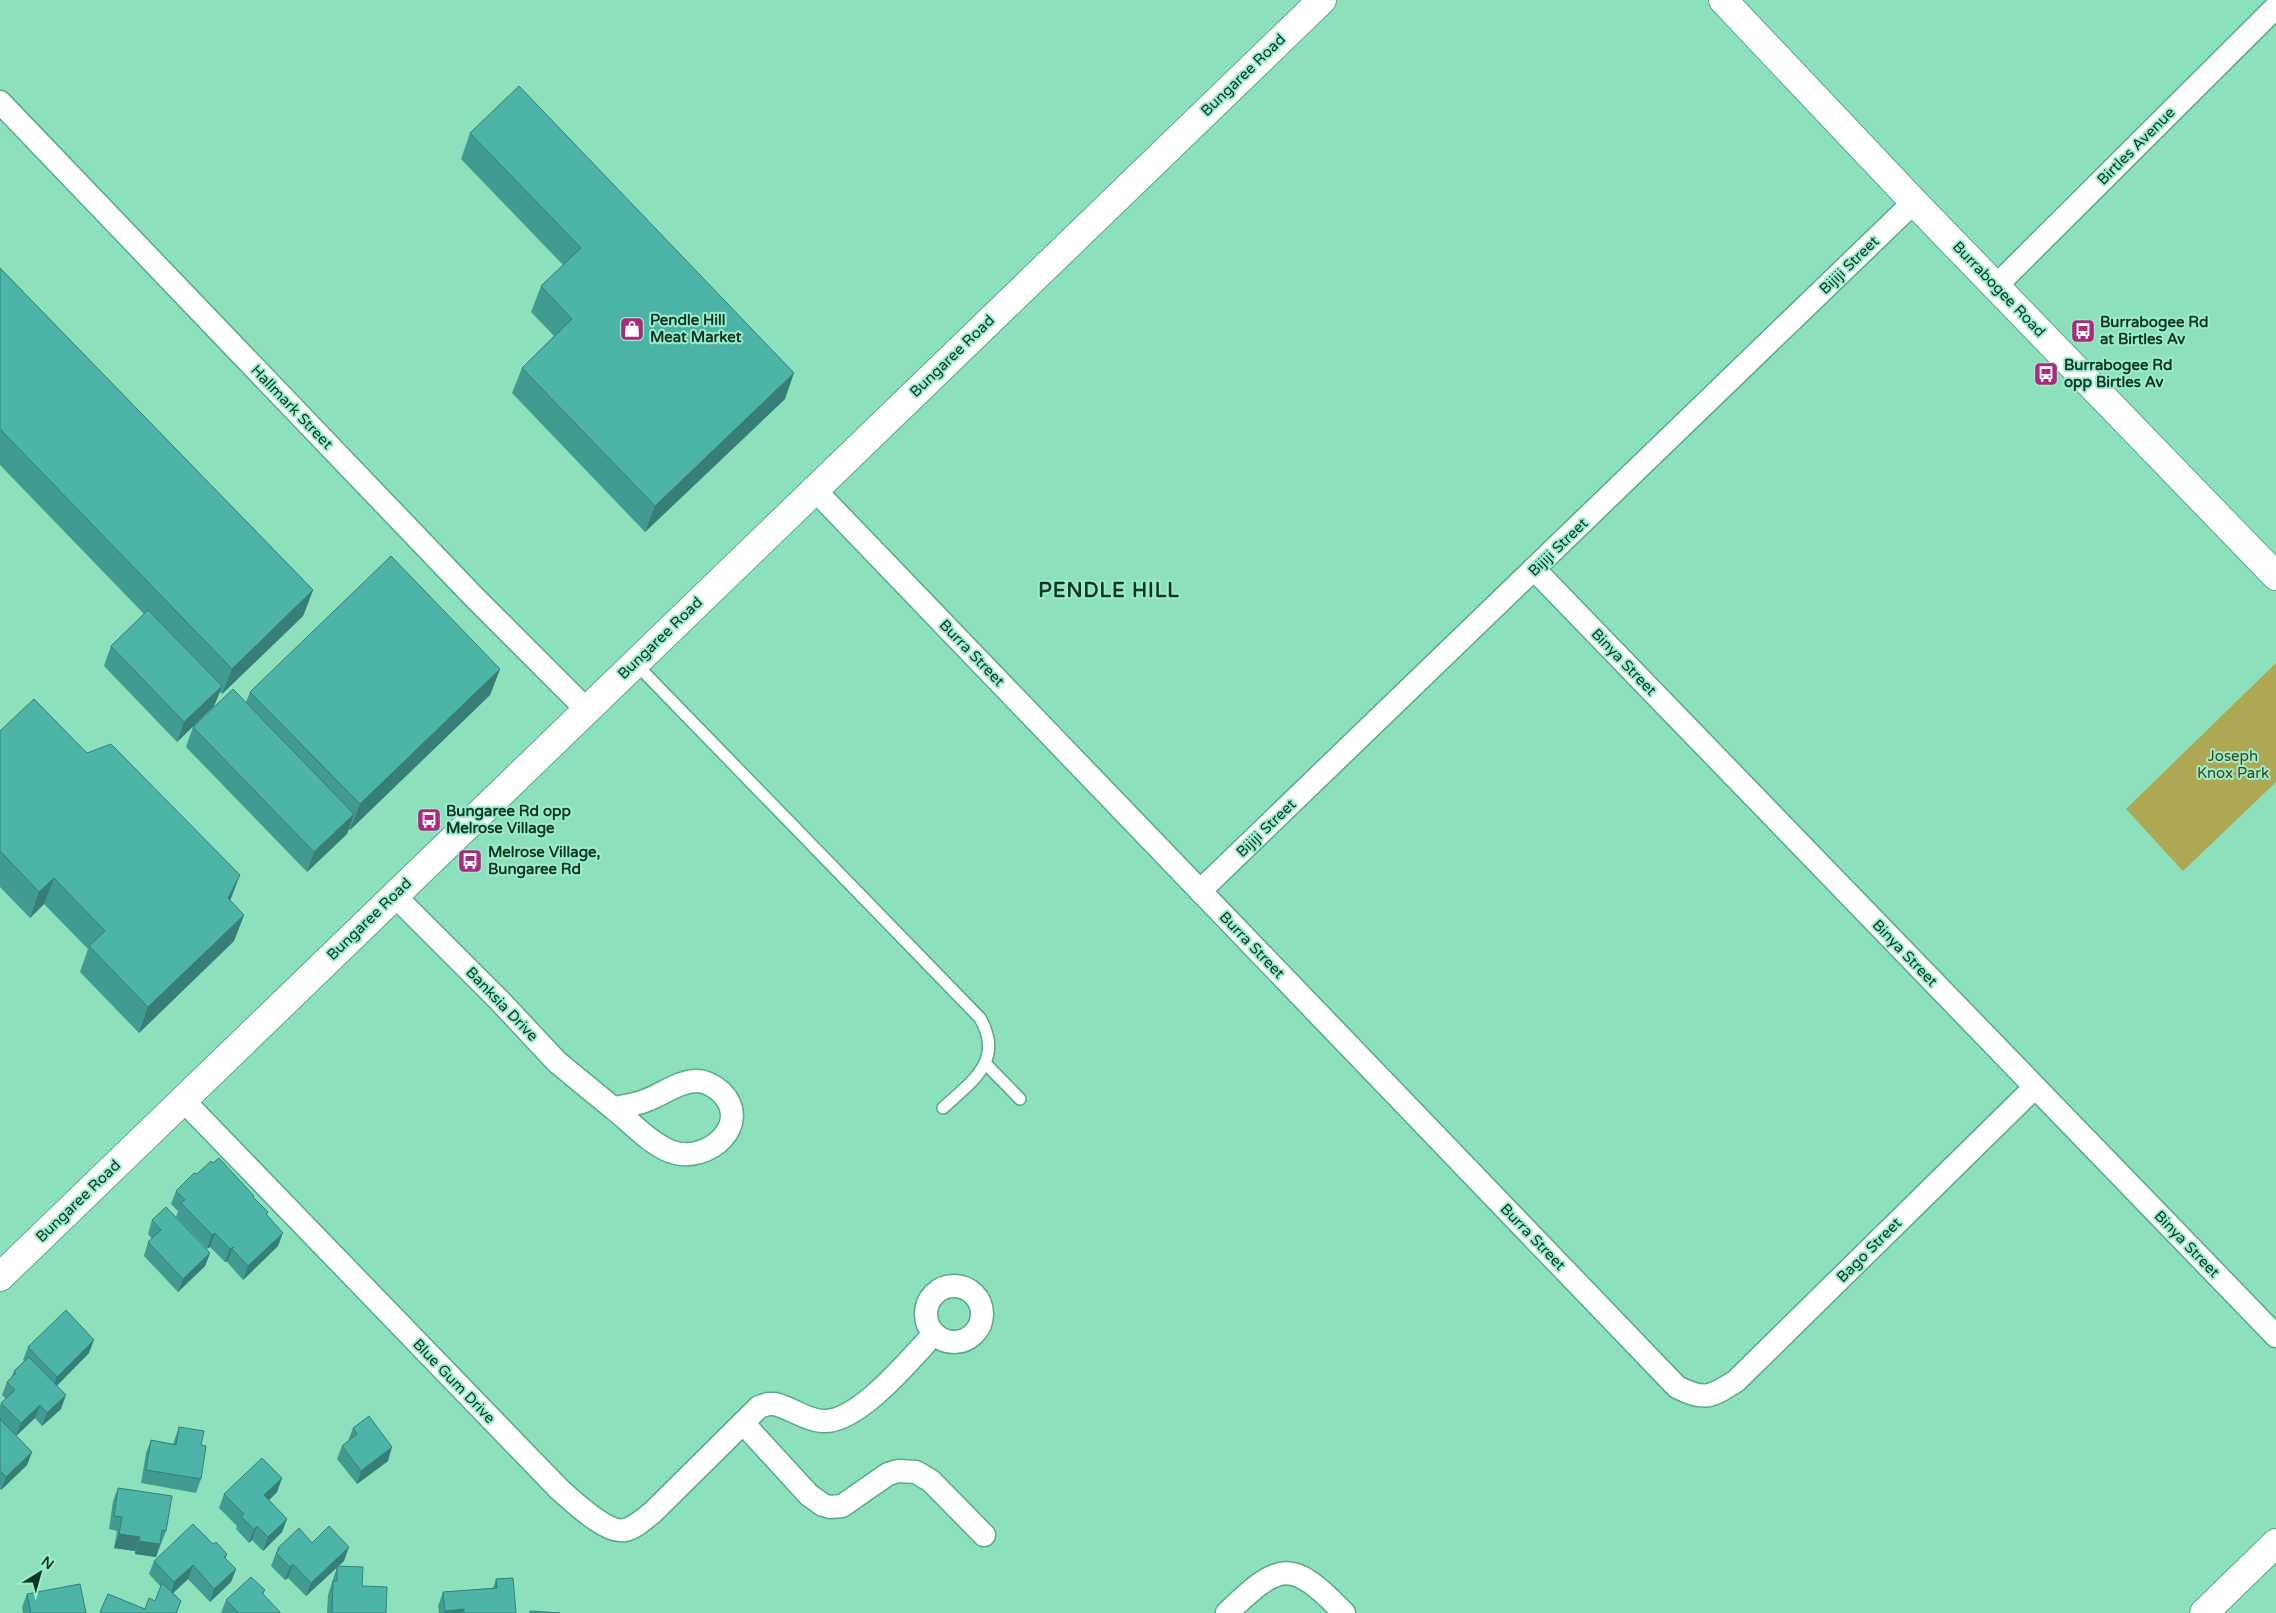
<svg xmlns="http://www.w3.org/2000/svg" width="2276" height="1613" viewBox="0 0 2276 1613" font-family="'Varela Round',sans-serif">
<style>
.green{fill:#aea754}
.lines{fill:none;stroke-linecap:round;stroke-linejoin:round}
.service-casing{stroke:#57ab88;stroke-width:14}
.minor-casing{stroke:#57ab88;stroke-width:25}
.tertiary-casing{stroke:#57ab88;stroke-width:30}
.service{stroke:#fff;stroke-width:11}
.minor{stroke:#fff;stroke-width:22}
.tertiary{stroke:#fff;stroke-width:28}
.wall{fill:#429b90}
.shaded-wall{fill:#367e76}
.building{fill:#4db4a8;stroke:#367e76}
.labels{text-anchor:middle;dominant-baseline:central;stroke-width:4;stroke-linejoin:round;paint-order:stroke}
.street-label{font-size:15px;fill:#103426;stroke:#9aeec9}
.poi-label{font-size:15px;font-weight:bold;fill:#103426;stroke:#9aeec9;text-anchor:start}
.park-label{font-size:15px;fill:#43401b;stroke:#9aeec9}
.district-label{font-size:20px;font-weight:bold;letter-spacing:1px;fill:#103426;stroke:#9aeec9}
</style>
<rect width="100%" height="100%" fill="#8de0bc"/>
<path class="green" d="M2276,663V782L2183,871L2126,809Z"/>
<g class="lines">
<defs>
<g id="service">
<path d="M635,663L980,1018C1005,1061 971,1082 943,1108"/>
<path d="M986,1064L1020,1099"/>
</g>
<g id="minor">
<path d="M0,102L474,597L586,709"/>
<path d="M1996,286L2276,7"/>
<path d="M814,489L1677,1387C1705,1401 1711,1397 1736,1381L2034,1088"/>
<path d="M1534,569L2276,1336"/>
<path d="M1200,891L1914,202"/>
<path d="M394,895L500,1001L557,1062L613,1108C625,1106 636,1105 647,1100C663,1094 679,1081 697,1081C706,1081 714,1086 721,1092C753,1124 708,1164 672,1152C650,1144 631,1122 613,1108"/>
<path d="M183,1100L559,1489C573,1501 606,1534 625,1530C635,1528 644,1519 652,1513L759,1407L768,1404H775C791,1408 806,1420 822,1421C858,1424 910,1359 934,1334"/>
<circle cx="954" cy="1314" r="28"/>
<path d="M743,1423L809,1495L823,1505L830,1507L842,1506L888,1474L898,1471L916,1472L931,1481L984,1535"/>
<path d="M1227,1613C1280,1562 1291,1558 1344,1613"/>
</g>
<g id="tertiary">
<path d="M1723,0L1914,202L2276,576"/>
<path d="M0,1277L1322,0"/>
<path d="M2204,1613L2276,1543"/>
</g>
</defs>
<use href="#service" class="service-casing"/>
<use href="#minor" class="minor-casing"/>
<use href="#tertiary" class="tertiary-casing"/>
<use href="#service" class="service"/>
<use href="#minor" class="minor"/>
<use href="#tertiary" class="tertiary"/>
</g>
<g class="wall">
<path d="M470,133L785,399L645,532L512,393L522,368L554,336L531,312L541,286L563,265L461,159Z"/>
<path d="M0,268L313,590L303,616L222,694L220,692L214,706L177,742L104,666L111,646L144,614L0,465Z"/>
<path d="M500,669L490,695L350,830L349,829L347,834L307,872L186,747L193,727L246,702L250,692Z"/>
<path d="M0,731L230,901L244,915L234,941L139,1033L80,972L88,949L44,904L30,918L0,887Z"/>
<path d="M176,1191L268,1212L267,1215L278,1246L243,1280L227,1262L228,1261L225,1262L210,1247L207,1249L176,1217L178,1211L171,1204Z"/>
<path d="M152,1220L210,1253L205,1266L178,1292L144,1256L148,1242L152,1239L148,1234Z"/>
<path d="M28,1347L89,1353L57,1386L61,1409L42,1426L35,1418L16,1436L32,1452L27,1465L1,1490L0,1489V1406L1,1403L6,1399L2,1395L7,1382L11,1378L14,1371L24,1361L23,1360Z"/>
<path d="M179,1427L201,1479L196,1493L141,1483L146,1453L151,1440L173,1444Z"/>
<path d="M353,1428L388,1461L357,1484L337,1459L342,1446L348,1441Z"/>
<path d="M282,1478L277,1492L269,1500L287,1519L282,1532L263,1551L252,1540L249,1543L236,1529L237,1526L219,1508L224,1494Z"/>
<path d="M118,1488L166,1531L156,1557L135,1554V1551L114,1548L117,1531L109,1529L113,1501Z"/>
<path d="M312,1543L344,1561L338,1566L362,1586L386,1613H327L328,1595L337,1567L306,1596L288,1578L285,1580L271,1566L278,1548Z"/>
<path d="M213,1544L227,1554L226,1559L236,1569L231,1582L210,1602L188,1579L173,1593L181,1601L177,1613H100L108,1594L145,1609L155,1601L161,1587L149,1574L154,1561Z"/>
<path d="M496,1579L516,1613H439L438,1606L443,1592L493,1588Z"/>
<path d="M265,1590L263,1595L280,1613H221L226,1600Z"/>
<path d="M27,1594L86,1613H23L22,1607Z"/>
</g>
<g class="shaded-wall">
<path d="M794,373L785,399L645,532L655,506Z"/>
<path d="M313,590L303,616L222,694L232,669Z"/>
<path d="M500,669L490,695L350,830L360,804Z"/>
<path d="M222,686L214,706L177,742L184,722Z"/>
<path d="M354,814L347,834L307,872L314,852Z"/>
<path d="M240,875L230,901L228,898Z"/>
<path d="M54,878L44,904L30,918L39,892Z"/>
<path d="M244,915L234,941L139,1033L148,1007Z"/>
<path d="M215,1233L210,1247L207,1249L212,1235Z"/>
<path d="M283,1233L278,1246L243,1280L248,1266Z"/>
<path d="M234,1247L232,1249L228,1261L225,1262L230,1249Z"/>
<path d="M210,1253L205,1266L178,1292L183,1279Z"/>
<path d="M94,1340L89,1353L52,1390L57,1377Z"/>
<path d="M66,1395L61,1409L42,1426L47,1413Z"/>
<path d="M40,1405L35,1418L16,1436L21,1423Z"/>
<path d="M392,1447L388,1461L357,1484L361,1471Z"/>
<path d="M32,1452L27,1465L1,1490L6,1477Z"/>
<path d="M282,1478L277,1492L260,1509L264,1495Z"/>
<path d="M287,1519L282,1532L263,1551L268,1537Z"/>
<path d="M257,1526L252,1540L249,1543L254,1530Z"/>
<path d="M119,1534L140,1537L135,1551L114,1548Z"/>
<path d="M139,1541L160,1544L156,1557L135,1554Z"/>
<path d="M349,1547L344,1561L306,1596L311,1583Z"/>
<path d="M293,1564L288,1578L285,1580L290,1567Z"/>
<path d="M193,1565L188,1579L170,1596L174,1582Z"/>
<path d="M236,1569L231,1582L210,1602L214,1589Z"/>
<path d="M464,1609L463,1613H444L445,1611Z"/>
</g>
<g class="building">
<path d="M519,86L794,373L655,506L522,368L572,319L541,286L581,248L470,133Z"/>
<path d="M0,268L313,590L232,669L0,429Z"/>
<path d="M391,556L500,669L360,804L250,692Z"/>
<path d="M148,610L222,686L184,722L111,646Z"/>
<path d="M233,689L354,814L314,852L193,727Z"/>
<path d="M34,699L87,753L111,744L240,875L228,898L244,915L148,1007L89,946L105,931L54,878L39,892L0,851V731Z"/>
<path d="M219,1158L254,1196L253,1197L268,1212L266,1214L283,1233L248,1266L232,1249L234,1247L230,1249L215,1233L212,1235L181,1203L185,1200L176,1191L194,1173L197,1174L211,1161L213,1163Z"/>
<path d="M166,1207L210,1253L183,1279L148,1242L161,1230L152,1220Z"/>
<path d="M66,1310L94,1340L57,1377L28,1347Z"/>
<path d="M29,1357L66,1395L47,1413L40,1405L21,1423L1,1403L15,1390L7,1382L16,1373L14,1371Z"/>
<path d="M369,1416L392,1447L361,1471L342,1446L357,1434L353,1428Z"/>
<path d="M0,1419L32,1452L6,1477L0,1471Z"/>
<path d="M179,1427L204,1431L201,1445L206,1446L201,1479L146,1470L151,1440L176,1445Z"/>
<path d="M262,1458L282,1478L264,1495L287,1519L268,1537L257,1526L254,1530L241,1516L244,1514L224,1494Z"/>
<path d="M118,1488L172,1496L166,1531L162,1530L160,1544L139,1541L140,1537L119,1534L122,1517L114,1516Z"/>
<path d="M193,1524L213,1544L216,1542L227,1554L224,1557L236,1569L214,1589L193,1565L174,1582L154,1561Z"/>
<path d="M329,1526L349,1547L311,1583L293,1564L290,1567L276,1553L279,1550L278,1548L299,1528L312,1543Z"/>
<path d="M337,1566L363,1567L362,1586L387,1587L386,1613H332L333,1581H337Z"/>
<path d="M251,1577L265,1590L262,1593L280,1612V1613H239L226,1600Z"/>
<path d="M513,1578L516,1613H464V1609L445,1611L443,1592L497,1588L496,1579Z"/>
<path d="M162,1583L181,1601L176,1613H103L100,1612L108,1594L145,1609L149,1598L155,1601Z"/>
<path d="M80,1584L86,1613H31L27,1594Z"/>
<path d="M530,1611L560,1613H530Z"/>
</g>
<defs>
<symbol id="shop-square" viewBox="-11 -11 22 22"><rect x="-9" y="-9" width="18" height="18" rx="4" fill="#a82b7e" stroke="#9aeec9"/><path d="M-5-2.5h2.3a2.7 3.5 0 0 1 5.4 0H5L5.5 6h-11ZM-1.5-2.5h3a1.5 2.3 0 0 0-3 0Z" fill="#fff"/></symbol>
<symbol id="bus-square" viewBox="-11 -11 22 22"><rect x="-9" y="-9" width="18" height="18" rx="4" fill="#a82b7e" stroke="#9aeec9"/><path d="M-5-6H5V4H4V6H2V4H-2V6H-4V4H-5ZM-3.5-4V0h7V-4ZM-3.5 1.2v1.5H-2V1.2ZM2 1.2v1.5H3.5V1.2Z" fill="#fff"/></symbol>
</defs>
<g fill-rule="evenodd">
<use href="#shop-square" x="618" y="315" width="28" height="28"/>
<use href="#bus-square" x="2069" y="317" width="28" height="28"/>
<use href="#bus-square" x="2032" y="360" width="28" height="28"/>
<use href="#bus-square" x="415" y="806" width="28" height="28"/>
<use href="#bus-square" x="456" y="847" width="28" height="28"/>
</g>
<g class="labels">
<g class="street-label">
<text transform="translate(1243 75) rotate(-44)">Bungaree Road</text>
<text transform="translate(2136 146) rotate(-45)">Birtles Avenue</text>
<text transform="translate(1849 265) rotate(-44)">Bijiji Street</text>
<text transform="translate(1999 289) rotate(46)">Burrabogee Road</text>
<text transform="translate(952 356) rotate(-44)">Bungaree Road</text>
<text transform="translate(292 407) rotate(46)">Hallmark Street</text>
<text transform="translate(1558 547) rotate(-44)">Bijiji Street</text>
<text transform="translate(660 638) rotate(-44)">Bungaree Road</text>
<text transform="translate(972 653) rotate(46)">Burra Street</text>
<text transform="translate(1624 662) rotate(46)">Binya Street</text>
<text transform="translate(1266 828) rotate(-44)">Bijiji Street</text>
<text transform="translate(369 919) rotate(-44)">Bungaree Road</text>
<text transform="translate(1252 945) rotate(46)">Burra Street</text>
<text transform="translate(1905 953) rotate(46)">Binya Street</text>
<text transform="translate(502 1004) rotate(46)">Banksia Drive</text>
<text transform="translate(78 1201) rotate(-44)">Bungaree Road</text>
<text transform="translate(1533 1237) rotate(46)">Burra Street</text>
<text transform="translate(2187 1244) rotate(46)">Binya Street</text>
<text transform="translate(1869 1250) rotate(-45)">Bago Street</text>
<text transform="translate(454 1381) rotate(46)">Blue Gum Drive</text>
</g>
<g class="poi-label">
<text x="650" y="320">Pendle Hill<tspan x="650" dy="17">Meat Market</tspan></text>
<text x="2100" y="322">Burrabogee Rd<tspan x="2100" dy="17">at Birtles Av</tspan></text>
<text x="2064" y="365">Burrabogee Rd<tspan x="2064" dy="17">opp Birtles Av</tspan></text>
<text x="446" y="811">Bungaree Rd opp<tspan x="446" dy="17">Melrose Village</tspan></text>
<text x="488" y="852">Melrose Village,<tspan x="488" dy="17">Bungaree Rd</tspan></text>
</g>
<g class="park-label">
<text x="2233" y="756">Joseph<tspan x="2233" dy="17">Knox Park</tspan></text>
</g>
<g class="district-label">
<text x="1109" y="591">PENDLE HILL</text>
</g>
</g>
<g transform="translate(40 1573) rotate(37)" stroke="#9aeec9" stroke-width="4" paint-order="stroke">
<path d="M0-4L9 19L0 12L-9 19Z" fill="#103426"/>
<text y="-8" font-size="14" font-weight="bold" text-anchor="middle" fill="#103426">N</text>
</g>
</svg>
